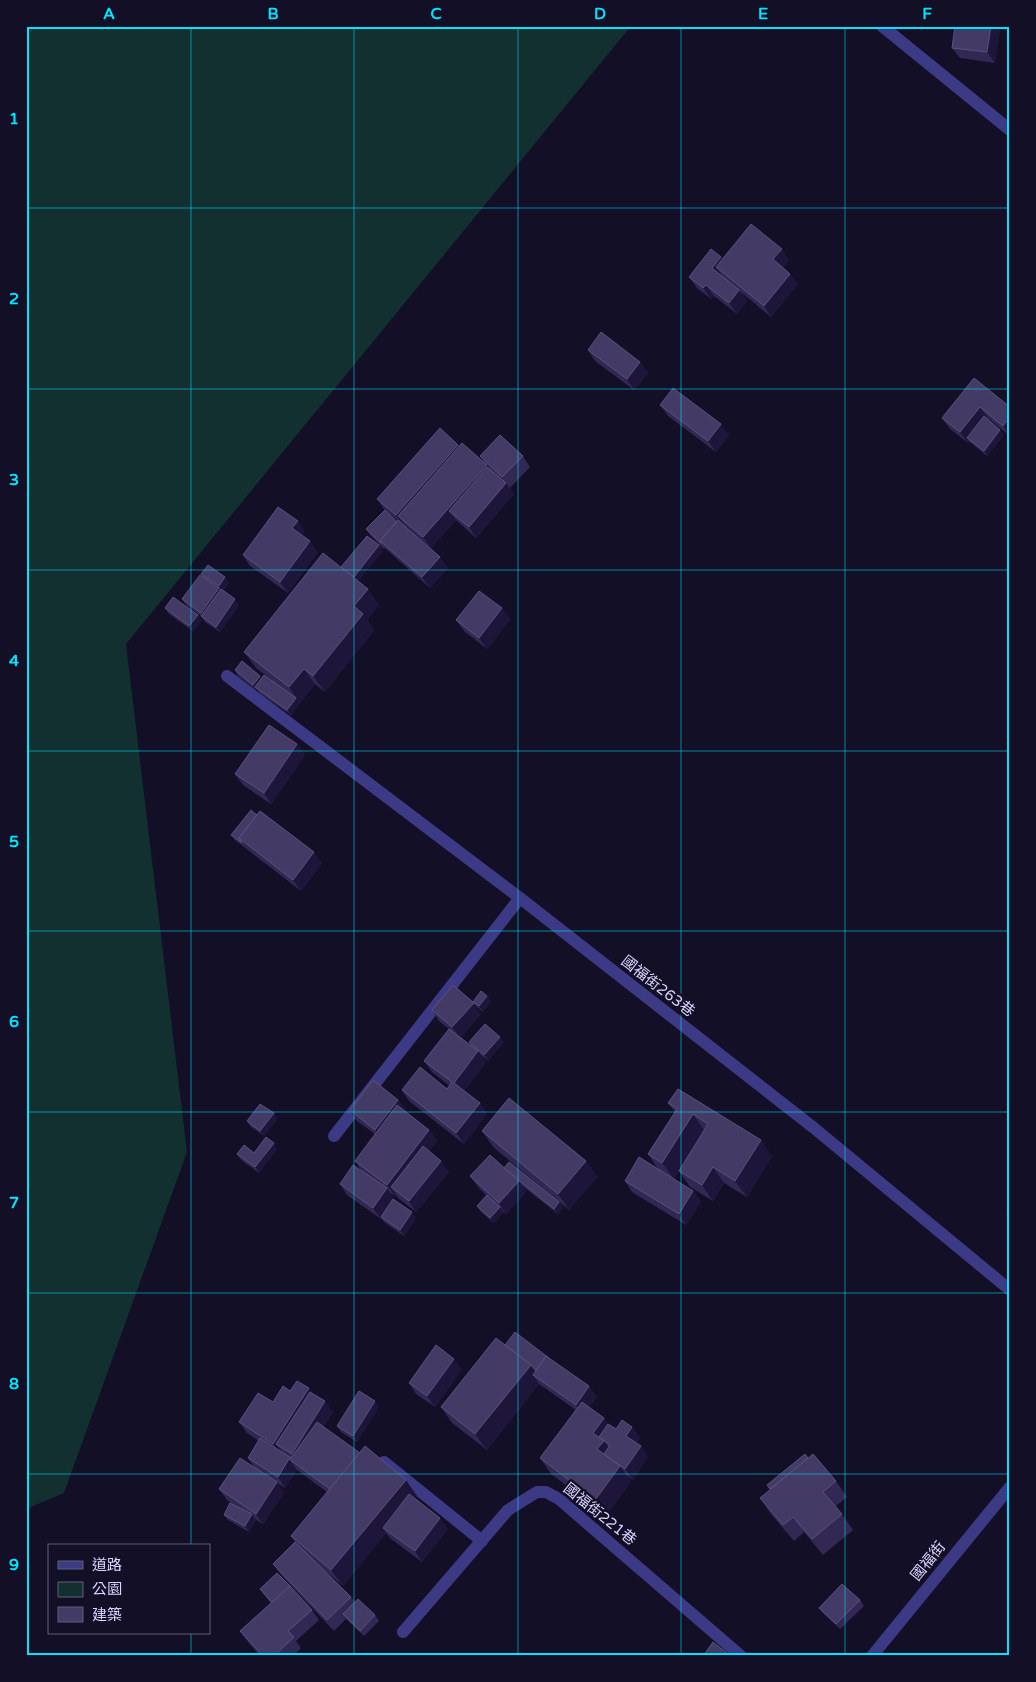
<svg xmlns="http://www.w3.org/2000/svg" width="1036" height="1682" viewBox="0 0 1036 1682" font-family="'Varela Round','Noto Sans TC',sans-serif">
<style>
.green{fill:#12302f}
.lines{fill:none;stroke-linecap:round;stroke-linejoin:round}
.minor{stroke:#3d3a85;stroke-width:12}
.wall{fill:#312854}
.shaded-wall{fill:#1d163a}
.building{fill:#433a66;stroke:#5a527e}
.grid{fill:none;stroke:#00e5ff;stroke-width:1;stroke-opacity:0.55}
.labels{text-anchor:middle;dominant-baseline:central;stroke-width:5;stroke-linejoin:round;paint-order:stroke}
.street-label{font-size:15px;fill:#d9d4ff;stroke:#130f26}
.neatline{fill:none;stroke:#00e5ff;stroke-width:2}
.grid-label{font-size:16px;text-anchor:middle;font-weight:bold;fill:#00e5ff}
</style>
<rect width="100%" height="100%" fill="#130f26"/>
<path class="green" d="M26,26H631L126,644L187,1152L64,1493L26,1509Z"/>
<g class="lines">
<g class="minor">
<path d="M882,26L1010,130"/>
<path d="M227,676L520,898"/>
<path d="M334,1136L520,898L814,1128L1010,1290"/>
<path d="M384,1462L482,1541"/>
<path d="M403,1632L508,1510L537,1492H546L559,1499L741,1656"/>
<path d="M872,1656L1010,1487"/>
</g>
</g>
<g class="wall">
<path d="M955,26H999L1000,28L995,63L960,58L952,48Z"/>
<path d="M722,259L789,260L783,267L798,284L771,317L741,292L747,301L737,314L714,296L711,299L697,288L689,277Z"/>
<path d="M588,350L640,362L648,373L634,390L595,361Z"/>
<path d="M974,378L1010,407V436L988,418L987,419L1004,435L987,456L971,443L969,441L968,443L950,429L942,418Z"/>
<path d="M660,405L729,435L716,452L668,416Z"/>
<path d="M458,445L485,463L480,456H523L530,467L510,488L509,487L514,494L476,538L456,520L431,548L405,525H404L448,568L430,588L388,551L385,548L384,549L370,535L366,529L398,521L384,509L377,499Z"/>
<path d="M305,532L302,536L318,552L288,593L250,566L243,555Z"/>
<path d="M379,545L383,551L358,581L379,605L367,620L374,630L325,692L315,684L300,703H299H300L291,715L259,693L257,690H256L238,676L235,670L260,676L262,678L272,680L256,668L244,652L342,568Z"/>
<path d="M201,574L229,583L223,591L239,605L220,632L205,622L201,616L186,605L182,599L204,578Z"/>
<path d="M165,608L202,620L193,631L169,614Z"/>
<path d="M502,608L510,619L487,649L464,631L456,620Z"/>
<path d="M297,744L305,755L271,804L243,785L235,774Z"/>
<path d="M257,815L322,863L301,891L235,840L231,835Z"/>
<path d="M491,1001L483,1012L477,1007L473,1002Z"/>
<path d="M432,1010L481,1014L461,1037L471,1046L469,1042H504L488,1061L481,1055L486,1062L464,1091L480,1103L487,1114L464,1144L409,1101L402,1090L447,1089L450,1086L432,1072L424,1061L449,1029L439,1021Z"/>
<path d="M678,1089L772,1156L747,1197L724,1183L713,1201L690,1187L679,1171L704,1130L674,1179L693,1191L701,1202L686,1225L632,1192L625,1181L658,1169L648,1154L675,1112L668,1103Z"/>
<path d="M398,1100L406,1110L405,1112L429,1130L437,1141L429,1151L449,1172L416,1212L398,1198L396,1195L395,1196L390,1193L394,1199V1200L416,1218L404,1236L384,1222L381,1218V1219L347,1195L340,1184L361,1170L355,1161L375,1134L357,1121L350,1110Z"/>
<path d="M274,1113L277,1119L264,1136L251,1127L247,1121Z"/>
<path d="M482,1131L586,1161L597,1177L569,1210L493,1147Z"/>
<path d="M277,1149L259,1173L241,1160L237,1154L254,1153Z"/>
<path d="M504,1168L559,1202L563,1208L558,1214L521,1185L526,1192L506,1214L502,1210L504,1212L494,1223L481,1212L477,1206L487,1196L478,1187L470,1176Z"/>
<path d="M505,1345L549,1358L597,1397L589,1407L604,1418L608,1424L616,1429L632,1427L640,1438L636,1443L648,1457L633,1480L626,1475L631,1482L606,1515L551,1474L540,1458L576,1410L539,1384L487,1450L452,1423L441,1407Z"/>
<path d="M462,1369L435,1407L416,1394L409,1383Z"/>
<path d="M290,1391L312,1393L333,1412L323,1427L417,1496L415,1498L448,1529L422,1562L391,1539L386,1533L343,1586L323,1569L351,1597L355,1602L375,1615L379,1621L364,1636L346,1619L334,1631L281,1575L273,1564L295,1542L291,1536L327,1492L297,1470L285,1488L277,1483L284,1493L263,1524L255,1519L256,1520L249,1532L228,1520L224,1515L232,1504L227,1500L219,1489L254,1467L248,1458L259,1441L247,1433L239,1422Z"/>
<path d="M379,1407L357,1442L341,1432L337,1426Z"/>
<path d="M808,1458L836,1481L847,1497L836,1506L853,1530L823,1555L804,1532L794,1541L771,1514L760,1498Z"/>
<path d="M260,1589L312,1610L319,1620L296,1641L301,1648L293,1656H260L248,1642L240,1631L271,1603Z"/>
<path d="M860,1600L864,1606L840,1629L823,1613L819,1608Z"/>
</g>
<g class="shaded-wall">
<path d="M991,26H999L1000,28L995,63L987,52Z"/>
<path d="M782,249L789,260L780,270L773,259Z"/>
<path d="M721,257L728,268L716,267L722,276L712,268Z"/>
<path d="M790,274L798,284L771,317L764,306Z"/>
<path d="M706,285L714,296L711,299L703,288Z"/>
<path d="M739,290L747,301L737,314L729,303Z"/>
<path d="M640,362L648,373L634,390L627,379Z"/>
<path d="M980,407L988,418L970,440L967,438L969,441L968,443L960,432Z"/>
<path d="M1010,417V436L1003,426Z"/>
<path d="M721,424L729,435L716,452L708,441Z"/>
<path d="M1000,430L1004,435L987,456L984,451Z"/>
<path d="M458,445L466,455L398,516L405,525L403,526L396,515Z"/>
<path d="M487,465L494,476L449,511L456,520L431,548L423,537Z"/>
<path d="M506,483L514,494L476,538L469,527Z"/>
<path d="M298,521L305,532L300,539L292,528Z"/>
<path d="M310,541L318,552L288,593L280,582Z"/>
<path d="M379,545L383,551L357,583L354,577Z"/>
<path d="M440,557L448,568L430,588L422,577Z"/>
<path d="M225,577L229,583L222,592L219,586Z"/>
<path d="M219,588L223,594L205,618L201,613Z"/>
<path d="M368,589L379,605L367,620L374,630L325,692L313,676L354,606Z"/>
<path d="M235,599L239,605L220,632L216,627Z"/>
<path d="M502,608L510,619L487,649L479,638Z"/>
<path d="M198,615L202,620L193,631L189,626Z"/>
<path d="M304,669L315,684L300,703L289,687Z"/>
<path d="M260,676L264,681L255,687L257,690H256L253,685Z"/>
<path d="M296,698L300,703L291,715L287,710Z"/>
<path d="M297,744L305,755L271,804L264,793Z"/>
<path d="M314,852L322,863L301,891L293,880Z"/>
<path d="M487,996L491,1001L483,1012L479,1006Z"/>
<path d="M474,1003L481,1014L460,1038L452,1027Z"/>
<path d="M500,1037L504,1042L488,1061L484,1055Z"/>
<path d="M478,1051L486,1062L462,1094L454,1083Z"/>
<path d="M398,1100L406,1110L383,1140L375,1130Z"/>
<path d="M480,1103L487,1114L464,1144L456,1133Z"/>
<path d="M274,1113L277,1119L264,1136L260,1131Z"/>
<path d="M693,1114L704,1130L674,1179L662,1163Z"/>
<path d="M429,1130L437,1141L398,1192L391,1187L396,1195L395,1196L387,1185Z"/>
<path d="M761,1140L772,1156L747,1197L735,1181Z"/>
<path d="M274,1143L277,1149L259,1173L255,1167Z"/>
<path d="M441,1161L449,1172L416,1212L409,1201Z"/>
<path d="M586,1161L597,1177L569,1210L558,1194Z"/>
<path d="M713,1167L724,1183L713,1201L702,1185Z"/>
<path d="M519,1181L526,1192L506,1214L499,1203Z"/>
<path d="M387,1188L394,1199L381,1219L373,1208Z"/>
<path d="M693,1191L701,1202L686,1225L679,1214Z"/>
<path d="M559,1202L563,1208L558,1214L554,1209Z"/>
<path d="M500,1207L504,1212L494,1223L490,1218Z"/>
<path d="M412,1212L416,1218L404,1236L400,1230Z"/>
<path d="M454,1359L462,1369L435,1407L427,1396Z"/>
<path d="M531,1365L542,1381L533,1375L539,1384L487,1450L475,1434Z"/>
<path d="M589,1386L597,1397L583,1416L576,1405Z"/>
<path d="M309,1388L316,1399L276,1444L282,1452L280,1455L273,1444Z"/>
<path d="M325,1401L333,1412L300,1465L292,1454Z"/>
<path d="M375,1401L379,1407L357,1442L353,1436Z"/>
<path d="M604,1418L615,1434L604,1441L615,1457L612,1460L597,1449L593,1433Z"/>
<path d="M632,1427L640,1438L634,1447L626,1436Z"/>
<path d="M641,1446L648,1457L633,1480L625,1469Z"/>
<path d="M289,1459L297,1470L285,1488L278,1477Z"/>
<path d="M620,1466L631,1482L606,1515L595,1500Z"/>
<path d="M406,1480L417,1496L387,1531L383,1528L386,1533L343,1586L331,1570Z"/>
<path d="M277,1482L284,1493L263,1524L256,1514Z"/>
<path d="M252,1514L256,1520L249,1532L245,1526Z"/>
<path d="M440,1518L448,1529L422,1562L415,1551Z"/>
</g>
<g class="building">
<path d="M955,26H991L987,52L952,48Z"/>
<path d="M751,224L782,249L773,259L790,274L764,306L716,267Z"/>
<path d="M711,249L721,257L712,268L739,290L729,303L706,285L703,288L689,277Z"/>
<path d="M601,332L640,362L627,379L588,350Z"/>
<path d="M974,378L1010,407V417L1003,426L980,407L960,432L942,418Z"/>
<path d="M673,388L721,424L708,441L660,405Z"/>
<path d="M984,416L1000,430L984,451L967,438Z"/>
<path d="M440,428L458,445L396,515L377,499Z"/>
<path d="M500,435L523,456L502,477L480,456Z"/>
<path d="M462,443L487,465L423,537L398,516Z"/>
<path d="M487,467L506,483L469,527L449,511Z"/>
<path d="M278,507L298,521L292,528L310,541L280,582L243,555Z"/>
<path d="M385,510L397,522L380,541L382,542L381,543L366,529Z"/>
<path d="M398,520L440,557L422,577L380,541Z"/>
<path d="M367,536L379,545L354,577L341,567Z"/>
<path d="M323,553L368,589L354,606L363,614L313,676L304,669L289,687L244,652Z"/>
<path d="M208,565L225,577L219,586L201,574Z"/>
<path d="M200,575L219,588L201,613L182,599Z"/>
<path d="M221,589L235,599L216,627L201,616Z"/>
<path d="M479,591L502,608L479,638L456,620Z"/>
<path d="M173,597L198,615L189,626L165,608Z"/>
<path d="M242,661L260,676L253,685L235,670Z"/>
<path d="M264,675L296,698L287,710L255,687Z"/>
<path d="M269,725L297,744L264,793L235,774Z"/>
<path d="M251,810L257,815L239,838L242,843L231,835Z"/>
<path d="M260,811L314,852L293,880L239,838Z"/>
<path d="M453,985L474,1003L452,1027L432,1010Z"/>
<path d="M481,991L487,996L479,1006L473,1002Z"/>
<path d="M485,1024L500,1037L484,1055L469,1042Z"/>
<path d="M449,1029L478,1051L454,1083L480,1103L456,1133L402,1090L420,1067L447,1089L452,1082L424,1061Z"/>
<path d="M373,1080L398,1100L375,1130L350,1110Z"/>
<path d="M678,1089L761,1140L735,1181L713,1167L702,1185L679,1171L708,1124L693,1114L662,1163L648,1154L677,1109L668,1103Z"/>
<path d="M509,1098L586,1161L558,1194L482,1131Z"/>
<path d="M260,1104L274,1113L260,1131L247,1121Z"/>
<path d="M397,1105L429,1130L387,1185L355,1161Z"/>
<path d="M266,1137L274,1143L255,1167L237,1154L244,1145L254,1153Z"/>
<path d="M423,1146L441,1161L409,1201L391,1187Z"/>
<path d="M490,1155L519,1181L499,1203L470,1176Z"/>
<path d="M639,1157L693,1191L679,1214L625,1181Z"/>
<path d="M509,1162L559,1202L554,1209L504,1168Z"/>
<path d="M353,1165L387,1188L373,1208L340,1184Z"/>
<path d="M487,1195L500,1207L490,1218L477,1206Z"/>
<path d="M393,1199L412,1212L400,1230L381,1217Z"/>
<path d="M1010,1209V1217L1007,1215Z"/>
<path d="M515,1332L549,1358L546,1356L536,1371L531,1365L505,1345Z"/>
<path d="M496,1338L531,1365L475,1434L441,1407Z"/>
<path d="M436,1345L454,1359L427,1396L409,1383Z"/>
<path d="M546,1356L589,1386L576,1405L533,1375Z"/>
<path d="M297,1381L309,1388L273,1444L239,1422L258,1393L273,1402L283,1386L290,1391Z"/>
<path d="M359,1391L375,1401L353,1436L337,1426Z"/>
<path d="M310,1392L325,1401L292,1454L276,1444Z"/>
<path d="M582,1402L604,1418L593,1433L604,1441L597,1449L620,1466L595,1500L540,1458Z"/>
<path d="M622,1420L632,1427L626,1436L641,1446L625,1469L604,1454L610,1445L599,1437L608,1424L616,1429Z"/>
<path d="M317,1422L360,1453L330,1489L289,1459L278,1477L248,1458L260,1438L291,1458Z"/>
<path d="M365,1446L406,1480L331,1570L291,1536Z"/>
<path d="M805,1454L808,1458L770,1489L767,1485Z"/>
<path d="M813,1454L836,1481L823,1492L842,1514L812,1539L793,1517L783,1525L760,1498Z"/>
<path d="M240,1458L277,1482L256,1514L219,1489Z"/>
<path d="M409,1494L440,1518L415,1551L383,1528Z"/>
<path d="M230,1503L252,1514L245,1526L224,1515Z"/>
<path d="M295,1542L351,1597L327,1620L273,1564Z"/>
<path d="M277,1573L290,1586L272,1603L260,1589Z"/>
<path d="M842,1584L860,1600L836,1624L819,1608Z"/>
<path d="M290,1586L312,1610L288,1631L294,1637L274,1656H263L240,1631Z"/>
<path d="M358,1599L375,1615L360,1631L343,1614Z"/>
<path d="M713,1642L731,1656H703Z"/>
</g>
<path class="grid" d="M191,26V1546M354,26V1656M518,26V1656M681,26V1656M845,26V1656M26,208H1010M26,389H1010M26,570H1010M26,751H1010M26,931H1010M26,1112H1010M26,1293H1010M26,1474H1010M191,1633V1656"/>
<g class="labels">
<g class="street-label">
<text transform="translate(658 986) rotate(38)">國福街263巷</text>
<text transform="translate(600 1514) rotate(39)">國福街221巷</text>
<text transform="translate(928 1561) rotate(-51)">國福街</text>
</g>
</g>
<rect width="1036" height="1682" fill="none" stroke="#130f26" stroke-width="55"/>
<rect x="48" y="1544" width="162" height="90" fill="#130f26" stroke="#625e7d"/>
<rect x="58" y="1561" width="25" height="8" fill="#3d3a85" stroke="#625e7d"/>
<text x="92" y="1570" font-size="15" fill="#d9d4ff">道路</text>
<rect x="58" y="1582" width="25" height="15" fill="#12302f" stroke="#625e7d"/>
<text x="92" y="1594" font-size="15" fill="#d9d4ff">公園</text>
<rect x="58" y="1607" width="25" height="15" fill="#433a66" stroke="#625e7d"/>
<text x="92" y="1620" font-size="15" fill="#d9d4ff">建築</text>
<rect x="28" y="28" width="980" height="1626" class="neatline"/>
<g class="grid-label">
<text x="109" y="19">A</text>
<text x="273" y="19">B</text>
<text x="436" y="19">C</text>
<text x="600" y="19">D</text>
<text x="763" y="19">E</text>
<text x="927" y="19">F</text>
<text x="14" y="124">1</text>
<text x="14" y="304">2</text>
<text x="14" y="485">3</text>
<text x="14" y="666">4</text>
<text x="14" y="847">5</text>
<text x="14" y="1027">6</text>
<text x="14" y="1208">7</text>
<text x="14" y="1389">8</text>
<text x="14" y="1570">9</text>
</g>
</svg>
